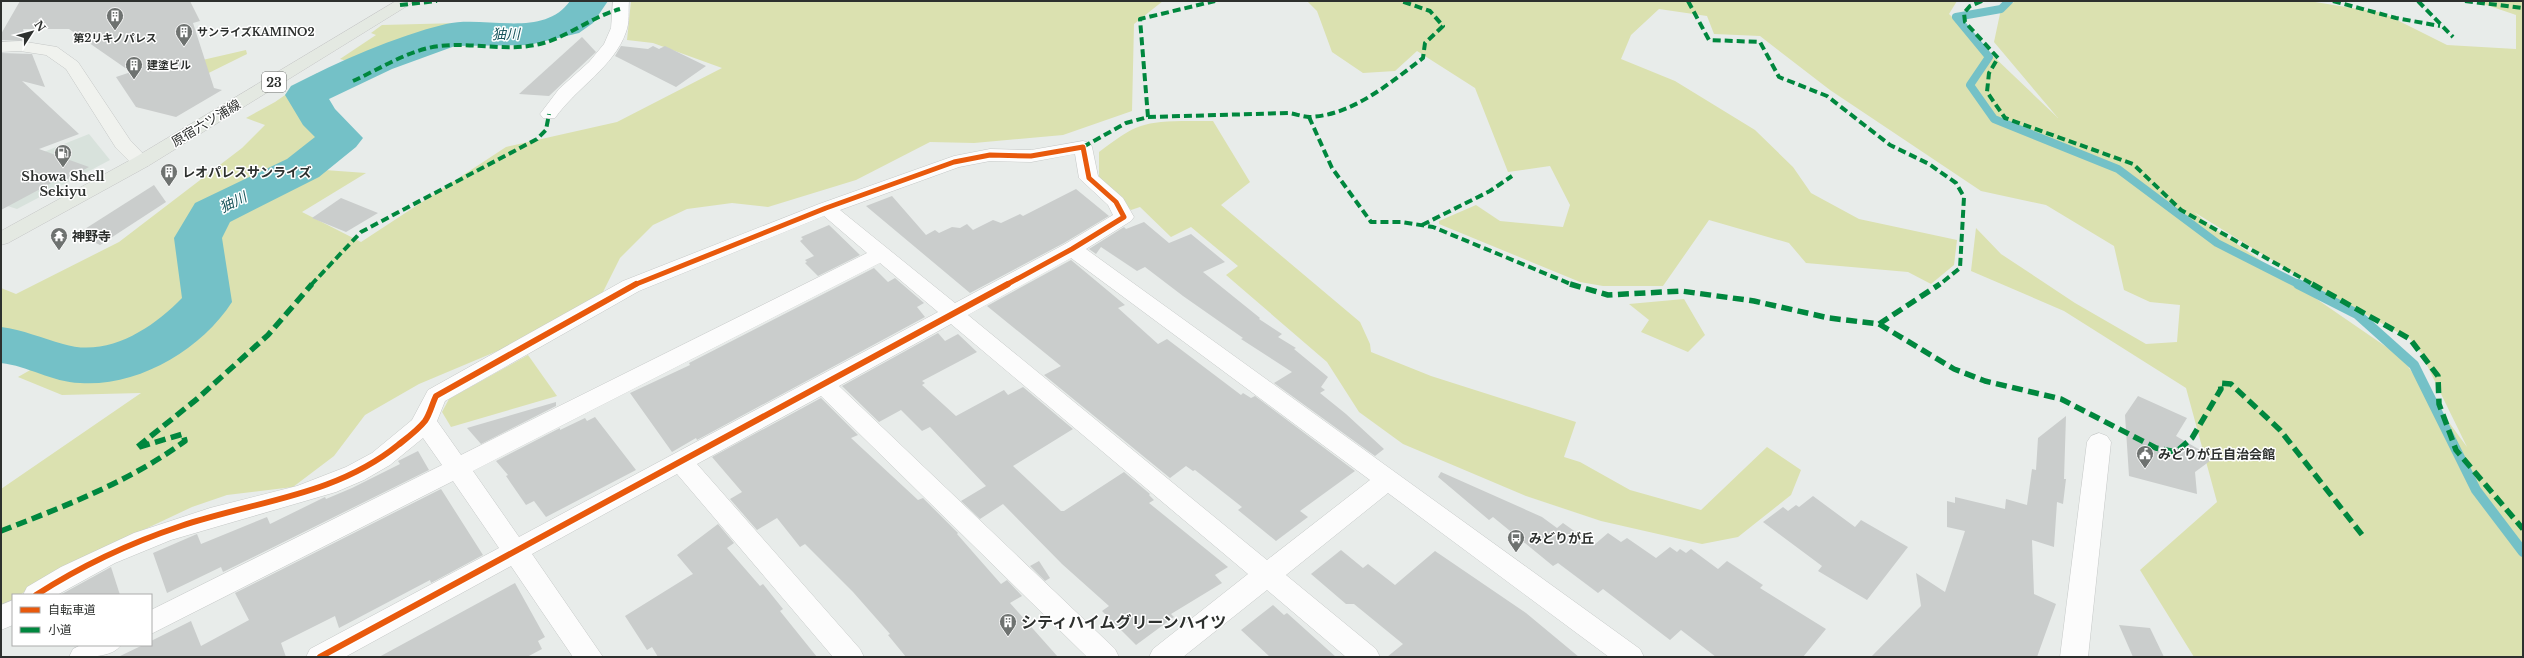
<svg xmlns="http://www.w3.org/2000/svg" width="2524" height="658" viewBox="0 0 2524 658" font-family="'Libre Baskerville','Noto Sans JP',serif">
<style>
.built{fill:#d8e2dc}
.green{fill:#dbe1b0;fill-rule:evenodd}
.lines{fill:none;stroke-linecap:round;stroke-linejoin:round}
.stream-far1{stroke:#74c1c7;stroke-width:8}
.stream{stroke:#74c1c7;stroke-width:10}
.river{fill:#74c1c7;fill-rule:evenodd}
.building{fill:#cacdcc}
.street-casing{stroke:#c5c8c7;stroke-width:1}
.secondary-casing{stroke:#c5c8c7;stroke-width:1}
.primary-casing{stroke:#c5c6c6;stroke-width:1}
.street{fill:#fcfcfc;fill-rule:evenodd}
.secondary{fill:#f0f2ee;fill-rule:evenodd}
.primary{fill:#e4e9e2;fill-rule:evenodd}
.quiet-far1{stroke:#00873e;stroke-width:4;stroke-dasharray:8 4;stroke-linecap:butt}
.quiet{stroke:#00873e;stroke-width:5.5;stroke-dasharray:11 5.5;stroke-linecap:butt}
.cycleway-far1-casing{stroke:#fff;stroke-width:7}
.cycleway-casing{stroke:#fff;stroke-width:9}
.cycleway-far1{stroke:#e8590c;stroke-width:5}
.cycleway{stroke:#e8590c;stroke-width:6}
.labels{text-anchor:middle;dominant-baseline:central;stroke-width:3;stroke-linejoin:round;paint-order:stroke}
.far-poi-label{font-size:11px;font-weight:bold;fill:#2d302e;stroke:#fff;text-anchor:start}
.shield{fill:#fff;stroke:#6c6e6d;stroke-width:1}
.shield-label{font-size:12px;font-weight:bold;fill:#2d302e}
.street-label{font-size:13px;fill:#2d302e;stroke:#fff}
.poi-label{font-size:13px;font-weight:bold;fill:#2d302e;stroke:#fff;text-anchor:start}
.water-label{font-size:14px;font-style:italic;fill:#19555b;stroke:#fff}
.near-poi-label{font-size:16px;font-weight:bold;fill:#2d302e;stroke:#fff;text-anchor:start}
</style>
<rect width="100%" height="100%" fill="#e8ecea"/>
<path class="built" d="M89,134L110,160L17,209L1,204V169Z"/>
<g class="green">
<path d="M631,1H1163L1134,24L1132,111L1063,135L974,143L930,142L856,180L768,207L732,203L687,209L653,225L620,258L601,296L519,342L419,384L365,415L334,456L293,487L227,495L192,507L48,575L20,595H13V600L1,609V489L141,393L62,395L18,377L39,365L70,373L117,368L150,356L191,331L217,298L213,235L225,213L311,169L366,173L302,212L361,242L506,147L617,122L722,68L653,43L627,40Z"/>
<path d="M1307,1H1957L1949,14L2058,118L1994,42L2001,9L2016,1H2309L2383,13L2447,45L2516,49V15L2475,1H2523V657H2194L2140,570L2217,502L2186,388L2064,311L1971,271L1976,228L2001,254L2075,303L2146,344L2177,342L2180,305L2150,302L2124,290L2114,246L2046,205L1981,191L1830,90L1760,36L1714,34L1707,16L1659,9L1631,35L1621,59L1675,81L1755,130L1793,167L1811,193L1859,219L1957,240L1954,265L1931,284L1908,272L1806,263L1789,243L1709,220L1663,286H1603L1580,282L1439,224V221L1476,205L1500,221L1563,227L1570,205L1550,166L1508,172L1475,88L1417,51L1395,71L1363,73L1332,52L1317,11ZM2194,212L2314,286L2410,339L2421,353L2467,447L2401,357L2212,227Z"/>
<path d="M459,23L456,27L408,36L351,62L340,59L376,35L371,33L382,25Z"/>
<path d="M246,50L247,54L138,108L172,67Z"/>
<path d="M317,73L325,76L296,98L307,120L333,139L296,167L205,213L191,238L193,287L198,305C193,311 188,318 182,323C152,348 103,369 63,358C54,355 44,350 35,346L1,364V288L16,294L119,242L242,148L265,125L246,118L275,102Z"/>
<path d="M1182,121H1213L1250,182L1221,205L1360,322L1370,344L1371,352L1431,376L1576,422L1564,457L1580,462L1630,490L1701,510L1767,447L1801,470L1791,495L1738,537L1702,544L1601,521L1526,496L1403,444L1359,412L1327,362L1226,275L1238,266L1191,227L1171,237L1140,207L1131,210L1099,181V152C1133,127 1138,122 1182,121Z"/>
<path d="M1684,299L1705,335L1688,352L1641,332L1649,320L1629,304Z"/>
<path d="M528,355L557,396L451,427L442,412L449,399Z"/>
</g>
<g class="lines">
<path class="stream-far1" d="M2009,1L2001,9L1956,17L1989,57L1970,85L1994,119L2118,169L2217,243L2300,285"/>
<path class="stream" d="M2298,284L2357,314L2414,365L2476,490L2523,552"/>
<path class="river" d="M570,1H608L593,23L579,33L529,45L455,46L392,69L329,99L335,109L363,138L356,147L319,177L230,222L222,238L232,302C201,350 138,387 80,383C52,382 28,366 1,363V327C23,330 42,338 63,344C107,358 152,329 182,298L174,238L195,203L287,159L315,137L303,125L285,95L291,86C340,61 393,37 446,24C485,15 543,39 570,1Z"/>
</g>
<g class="building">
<path d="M20,1H190L200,21L193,23L214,88L222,90L176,117L136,107L116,77L131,72L69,29H23L27,41L1,40V34Z"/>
<path d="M582,37L596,52L549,96L519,94Z"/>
<path d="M621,46L648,49L653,46L659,49L665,46L706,66L676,87L615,56Z"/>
<path d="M1,53L32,54L45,87L22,81L79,134L39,149L89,167L62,182L57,180L1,210Z"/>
<path d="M154,185L166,202L100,245L77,234Z"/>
<path d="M1076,189L1109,216L1064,243L970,293L866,206L892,196L926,235L935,230L939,233L952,227L960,228L967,224L973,230L993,220L1001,223L1020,214L1023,216Z"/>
<path d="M341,198L378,213L346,232L312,218Z"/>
<path d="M1144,222L1169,243L1191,234L1225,262L1203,272L1260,318L1259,319L1282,334L1278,337L1296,348L1294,349L1328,377L1321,387L1325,390L1320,393L1346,414L1384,449L1375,456L1274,383L1292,372L1241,339L1243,338L1183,296L1145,267L1137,271L1101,247L1096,254L1089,249L1124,227L1126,229Z"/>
<path d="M829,225L860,255L818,276L805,263L807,262L805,260L814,256L800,241L803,239L801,237Z"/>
<path d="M1071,260L1125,305L1118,308L1158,344L1167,339L1241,395L1243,393L1251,398L1255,396L1355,471L1300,511L1308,517L1276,541L1238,510L1242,507L1195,470L1193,471L1186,466L1170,478L1044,375L1061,366L987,306Z"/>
<path d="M874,268L888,282L895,278L924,303L917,307L925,317L697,440L696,438L672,452L630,393L690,365L689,363Z"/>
<path d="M938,333L945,341L958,334L977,352L922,381L925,383L922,385L956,416L1004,390L1008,395L1023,387L1073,429L1013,466L1061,511H1064L1124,472L1150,494L1149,495L1154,500L1149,503L1228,567L1215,575L1222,583L1171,614L1174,617L1136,645L1102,611L1109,606L1062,564L1003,504L980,519L961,501L986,486L930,427L922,431L901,410L879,422L842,386Z"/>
<path d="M2138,396L2187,418L2176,436L2214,458L2195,472L2197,494L2129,476L2125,415Z"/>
<path d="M821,398L858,435L851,438L918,500L923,498L958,533L957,534L1001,584L1007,580L1022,596L1010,603L1058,657H906L888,635L890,634L853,592L805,544L800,547L777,518L757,530L730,499L742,492L712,457Z"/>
<path d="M556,402V406L481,444L467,428Z"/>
<path d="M2066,416L2064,479H2066L2063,504L2057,502L2054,547L2032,540L2034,594L2056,604L2037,657H1871L1921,606L1916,573L1945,592L1965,531L1947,527V501L1955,503V497L2005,509L2006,499L2027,505L2032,469L2036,470L2038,438Z"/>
<path d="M595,417L636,470L546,517L534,501L526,505L506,476L508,475L496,461L560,428V430L585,418L587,421Z"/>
<path d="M418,451L429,470L223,572L221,567L167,593L153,553L197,534L201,544L267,517L270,524L325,497L326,499L352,488L400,464L398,461Z"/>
<path d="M1441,472L1542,517L1557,528L1563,523L1594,545L1608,533L1621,542L1627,538L1656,558L1670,547L1677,552L1680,549L1686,553L1691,549L1718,569L1727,561L1763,585L1760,588L1826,629L1803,657H1716L1681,630L1670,640L1603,589L1598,593L1558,563L1553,566L1493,517L1489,520L1438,477Z"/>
<path d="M441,489L483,555L431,583L430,580L339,628L335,616L281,643L286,657H118L143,645H151V641L191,621L201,646L249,620L235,593Z"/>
<path d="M1813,496L1855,527L1861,520L1908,547L1867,600L1818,571L1822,566L1763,522L1783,507L1788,511L1796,505L1799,507Z"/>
<path d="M718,524L734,543L727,548L760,586L763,584L783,609L780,611L817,657H658L652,647L647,650L625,616L691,575L693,574L677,555Z"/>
<path d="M1341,550L1363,568L1368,564L1395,585L1435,551L1526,613L1579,657H1387L1403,644L1354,604H1346L1311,574Z"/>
<path d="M1039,561L1050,578L1045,581L1030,566Z"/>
<path d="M111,567L120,595H60Z"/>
<path d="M515,583L545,637L538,641L542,649L527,657H379Z"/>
<path d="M1273,605L1284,615L1287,613L1336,657H1270L1241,630Z"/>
<path d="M2119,625L2150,628L2164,657H2133Z"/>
</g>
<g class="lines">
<defs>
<g id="street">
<path d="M613,1H629C628,11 630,22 626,32C614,67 576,88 555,118H543L540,114L559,89L589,62L604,44L611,28Z"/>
<path d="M1083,141L1090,143L1092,147L1098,176L1123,198L1134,217L1131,221L1086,249L1640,649L1644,657H1609L1388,493L1286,575L1376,649L1380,657H1346L1267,590L1183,657H1149L1153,649L1248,574L951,324L839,386L1115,649L1119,657H1087L821,396L697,464L860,649L864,657H833L677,474L532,554L603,657H573L511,566L345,657H306L310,649L499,548L453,481L151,634V610L442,465L423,438L390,465L364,480L336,492L171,540L115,563L57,595H23L27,587L61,567L134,533L210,508L297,486L346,467L372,453L412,420L428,390L623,281L819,204L954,156L990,149L1031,150ZM1075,154L1079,178L1108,205L1113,215L1065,244L955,303L840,210L959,167L990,161L1031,162ZM824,216L867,253L461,455L437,421L445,401L639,291ZM1071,258L1370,480L1267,560L968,315ZM880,263L938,312L519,537L473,471Z"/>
<path d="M2099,433L2107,436L2111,442L2088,657H2060L2087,442L2091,436Z"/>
<path d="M13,600V625L1,630V605Z"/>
<path d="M81,645H121C112,658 87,657 69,657L73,649Z"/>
</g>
<path id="secondary" d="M20,41L57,47L78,62L130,140L151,162L148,166H134L116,148L66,69L46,55L20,51L1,52V42Z"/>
<path id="primary" d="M396,1H415L148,166L8,243L1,245V231L134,158Z"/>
</defs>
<use href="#street" class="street-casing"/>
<use href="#secondary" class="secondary-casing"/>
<use href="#primary" class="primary-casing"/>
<use href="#street" class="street"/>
<use href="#secondary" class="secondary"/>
<use href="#primary" class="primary"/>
<g class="quiet-far1">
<path d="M1688,1L1709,40L1760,42L1779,77L1827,96L1890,145L1929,164L1956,183L1964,197L1960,268L1939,285"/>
<path d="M1982,1L1970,6L1964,13L1965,22L1998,58L1989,73L1987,92L2005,118L2133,164L2181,210L2314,285"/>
<path d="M2333,1L2396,18L2440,26"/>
<path d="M2418,1L2453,37"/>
<path d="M2465,1L2523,8"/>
<path d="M400,5L437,1"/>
<path d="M353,81C380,69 410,49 440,46C473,42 507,52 540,44C568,37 591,17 620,9"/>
<path d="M1148,117L1140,19L1215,1"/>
<path d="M1309,117L1332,168L1371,222H1401L1433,227L1573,285"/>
<path d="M1083,147L1126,123L1148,117L1289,113C1296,114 1303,117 1310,117C1353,115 1390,83 1423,58L1425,43L1443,26L1430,11L1401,1"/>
<path d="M1422,225L1490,191L1512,176"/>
<path d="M311,285L361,232L537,139L546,130L549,114"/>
</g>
<g class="quiet">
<path d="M1570,284L1608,295L1681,291L1754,301L1829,318L1879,324L1940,284"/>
<path d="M2312,284L2410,339L2438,376L2439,404L2456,450L2523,529"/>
<path d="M1879,324L1954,369L1985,381L2061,399L2156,448L2176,452L2192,438L2221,389L2220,383L2231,384L2280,430L2363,536"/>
<path d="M1,531C65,506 129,482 185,441L183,434L136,448L197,399L268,335L312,284"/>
</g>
<defs>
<path id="cycleway-far1" d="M634,285L826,208L954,162L990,155L1031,156L1083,147L1089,178L1116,202L1124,217L1072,249L1006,285"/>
<g id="cycleway">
<path d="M36,595C81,566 130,543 181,526C255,501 335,496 398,445C407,438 418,430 425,421C430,414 432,404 436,396L636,284"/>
<path d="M320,657L1008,284"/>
</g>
</defs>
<use href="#cycleway-far1" class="cycleway-far1-casing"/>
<use href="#cycleway" class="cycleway-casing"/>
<use href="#cycleway-far1" class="cycleway-far1"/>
<use href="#cycleway" class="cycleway"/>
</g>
<defs>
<symbol id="building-pin" viewBox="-11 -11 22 30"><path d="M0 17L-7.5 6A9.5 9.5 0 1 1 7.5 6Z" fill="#6e7270" stroke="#fff"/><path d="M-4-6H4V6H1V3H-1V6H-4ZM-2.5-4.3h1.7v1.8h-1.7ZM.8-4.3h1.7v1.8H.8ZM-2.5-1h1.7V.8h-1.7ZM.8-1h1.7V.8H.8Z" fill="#fff"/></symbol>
<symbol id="fuel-pin" viewBox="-11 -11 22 30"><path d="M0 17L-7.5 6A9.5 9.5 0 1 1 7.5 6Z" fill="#6e7270" stroke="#fff"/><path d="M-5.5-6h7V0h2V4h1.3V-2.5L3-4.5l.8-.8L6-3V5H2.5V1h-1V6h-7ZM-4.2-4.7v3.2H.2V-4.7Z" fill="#fff"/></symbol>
<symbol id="temple-pin" viewBox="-11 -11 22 30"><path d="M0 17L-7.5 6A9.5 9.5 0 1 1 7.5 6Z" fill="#6e7270" stroke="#fff"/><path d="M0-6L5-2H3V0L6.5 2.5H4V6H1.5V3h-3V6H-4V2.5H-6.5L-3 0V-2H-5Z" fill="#fff"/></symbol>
<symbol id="civic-pin" viewBox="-11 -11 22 30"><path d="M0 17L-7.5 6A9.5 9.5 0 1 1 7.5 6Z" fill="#6e7270" stroke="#fff"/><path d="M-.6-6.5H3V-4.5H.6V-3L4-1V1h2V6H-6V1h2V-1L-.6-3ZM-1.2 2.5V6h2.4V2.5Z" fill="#fff"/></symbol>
<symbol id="bus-pin" viewBox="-11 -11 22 30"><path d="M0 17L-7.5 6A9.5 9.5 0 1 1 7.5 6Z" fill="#6e7270" stroke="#fff"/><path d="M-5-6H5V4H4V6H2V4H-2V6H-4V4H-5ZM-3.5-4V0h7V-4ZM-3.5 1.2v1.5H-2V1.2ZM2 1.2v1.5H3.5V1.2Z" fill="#fff"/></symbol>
</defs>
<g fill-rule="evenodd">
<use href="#building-pin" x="105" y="6" width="20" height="27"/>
<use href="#building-pin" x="174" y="22" width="20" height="27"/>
<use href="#building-pin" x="124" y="55" width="20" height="27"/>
<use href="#fuel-pin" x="53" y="143" width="20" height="27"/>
<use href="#building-pin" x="159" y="162" width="20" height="27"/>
<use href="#temple-pin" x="49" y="226" width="20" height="27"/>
<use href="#civic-pin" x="2135" y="444" width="20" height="27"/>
<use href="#bus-pin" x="1506" y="528" width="20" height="27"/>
<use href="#building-pin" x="998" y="612" width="20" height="27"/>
</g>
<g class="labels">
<g class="far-poi-label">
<text x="197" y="32">サンライズKAMINO2</text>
<text x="115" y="38" text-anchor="middle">第2リキノパレス</text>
<text x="147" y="65">建塗ビル</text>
</g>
<rect class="shield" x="262" y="72" width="24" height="20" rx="3"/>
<g class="shield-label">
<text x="274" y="82">23</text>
</g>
<g class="street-label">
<text transform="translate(206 123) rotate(-31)">原宿六ツ浦線</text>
</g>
<g class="poi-label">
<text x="182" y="172">レオパレスサンライズ</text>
<text x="63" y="176" text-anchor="middle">Showa Shell<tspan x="63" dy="15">Sekiyu</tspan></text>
<text x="72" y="236">神野寺</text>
<text x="2158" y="454">みどりが丘自治会館</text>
<text x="1529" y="538">みどりが丘</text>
</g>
<g class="water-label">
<text transform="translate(506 34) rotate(-1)">㹨川</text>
<text transform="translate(233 202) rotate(-26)">㹨川</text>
</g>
<g class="near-poi-label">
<text x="1021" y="622">シティハイムグリーンハイツ</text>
</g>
</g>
<rect width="2524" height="658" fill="none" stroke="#2d302e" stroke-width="4"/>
<rect x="12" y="594" width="140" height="52" fill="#ffffff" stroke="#abacab"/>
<rect x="20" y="607" width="20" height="6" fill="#e8590c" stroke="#abacab"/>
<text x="48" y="614" font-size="12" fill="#2d302e">自転車道</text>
<rect x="20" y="627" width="20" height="6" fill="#00873e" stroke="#abacab"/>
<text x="48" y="634" font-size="12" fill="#2d302e">小道</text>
<g transform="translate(32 32) rotate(54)" stroke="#ffffff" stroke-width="3" paint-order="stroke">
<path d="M0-3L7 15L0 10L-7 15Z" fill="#2d302e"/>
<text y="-6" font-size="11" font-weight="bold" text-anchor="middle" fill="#2d302e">N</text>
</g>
</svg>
